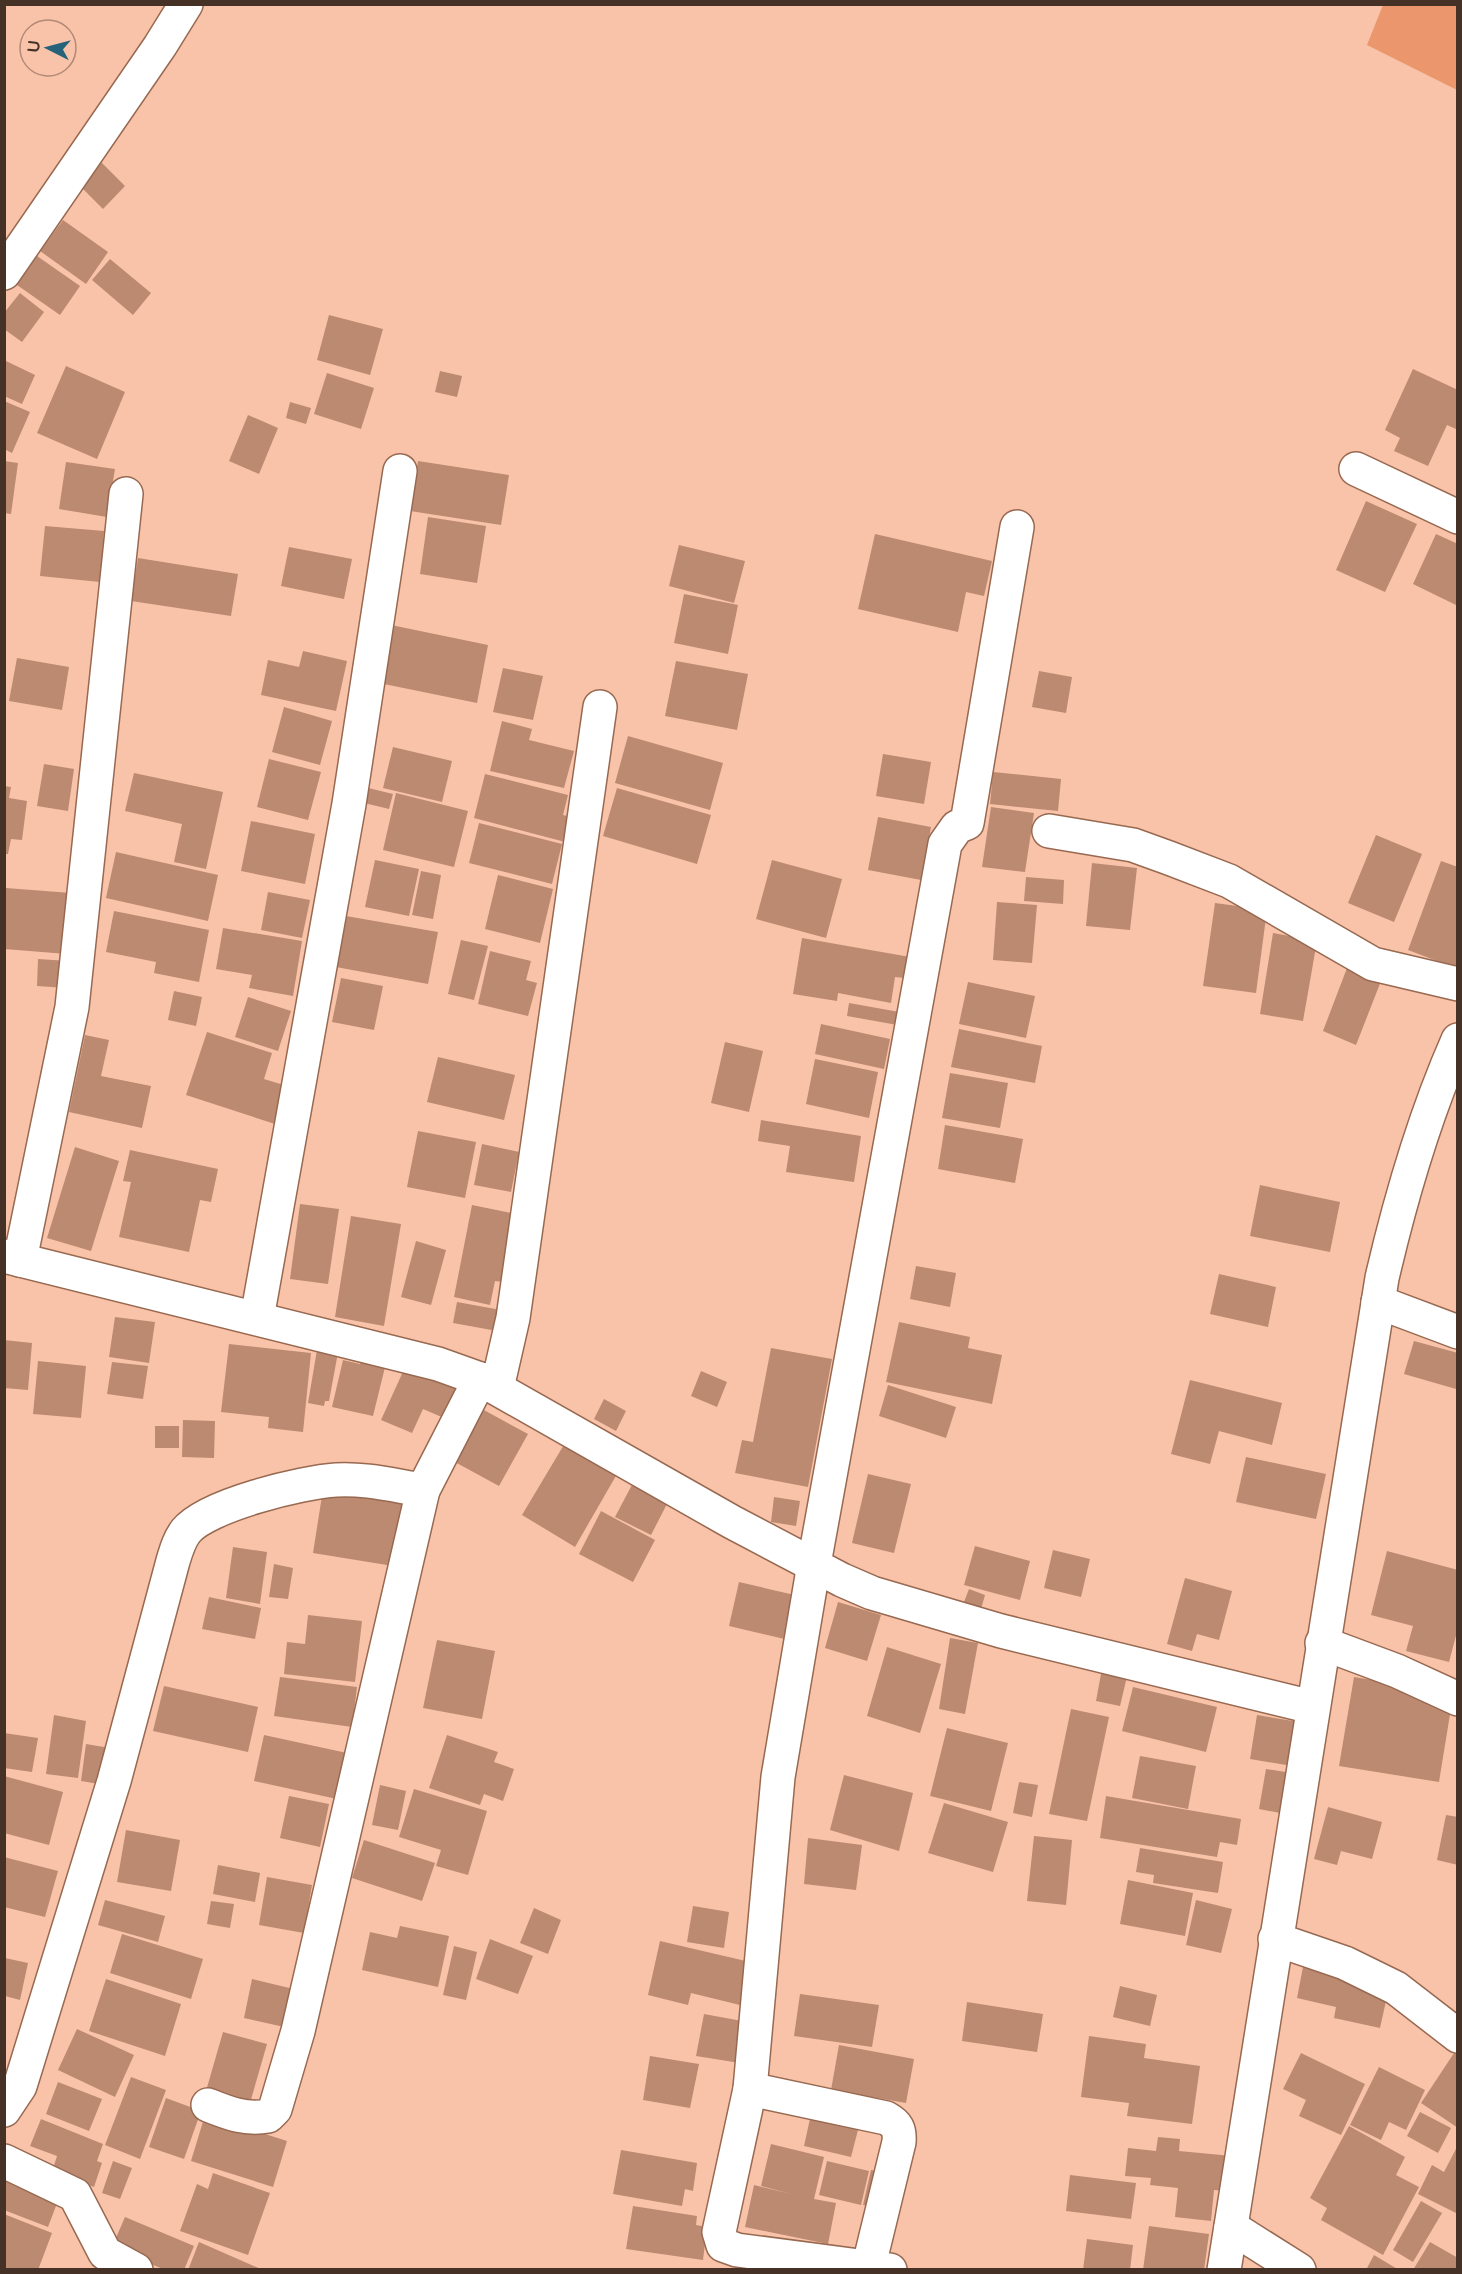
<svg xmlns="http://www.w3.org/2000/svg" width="1462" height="2274" viewBox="0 0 1462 2274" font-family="'Varela Round',sans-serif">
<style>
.green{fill:#eb966c}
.building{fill:#bc8a71}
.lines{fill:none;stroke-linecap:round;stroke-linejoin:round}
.minor-casing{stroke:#986951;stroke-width:36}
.minor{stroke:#fff;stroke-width:33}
</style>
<rect width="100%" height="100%" fill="#f9c3a9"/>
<path class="green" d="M1383,5H1457V90L1367,45Z"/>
<g class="building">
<path d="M97,158L125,186L103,209L74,180Z"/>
<path d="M63,220L108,252L86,284L40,251Z"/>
<path d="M37,256L80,286L60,315L17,285Z"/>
<path d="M110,259L151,293L133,315L92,280Z"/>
<path d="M20,293L44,312L22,342L4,329V313Z"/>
<path d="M329,315L383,329L370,375L317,360Z"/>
<path d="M4,360L35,375L22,404L4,396Z"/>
<path d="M66,366L125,392L97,459L37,433Z"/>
<path d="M1413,369L1458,390V430L1447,425L1428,466L1394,451L1400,438L1385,430Z"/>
<path d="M440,371L462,376L457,397L435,392Z"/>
<path d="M327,373L374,388L361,429L314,414Z"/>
<path d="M4,401L30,412L12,453L4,449Z"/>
<path d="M290,402L311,408L306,424L286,418Z"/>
<path d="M248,415L278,428L259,474L229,461Z"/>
<path d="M4,461L18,463L11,514L4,513Z"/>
<path d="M418,461L509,475L501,525L410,511Z"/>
<path d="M66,462L115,469L107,517L59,509Z"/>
<path d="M1366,501L1417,524L1385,592L1336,570Z"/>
<path d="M428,517L486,526L477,583L420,574Z"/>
<path d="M45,526L104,531L100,582L40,576Z"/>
<path d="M875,534L992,561L984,596L966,592L958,632L858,609Z"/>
<path d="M1436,534L1458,544L1456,605L1413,584Z"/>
<path d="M679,545L745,561L734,603L669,586Z"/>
<path d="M289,547L352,559L344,599L281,586Z"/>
<path d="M138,558L238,574L231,616L131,601Z"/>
<path d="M684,594L738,605L728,654L674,643Z"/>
<path d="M391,625L488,645L477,703L379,683Z"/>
<path d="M303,651L347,661L336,711L261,695L268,660L299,667Z"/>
<path d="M17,658L69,667L62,710L9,701Z"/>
<path d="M676,661L748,674L737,730L665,716Z"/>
<path d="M503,668L543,676L533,720L493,712Z"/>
<path d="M1039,671L1072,677L1066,713L1032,707Z"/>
<path d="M284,707L332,721L320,765L272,752Z"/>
<path d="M502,721L532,729L529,740L574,751L564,788L490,771Z"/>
<path d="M628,736L723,763L710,810L615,783Z"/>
<path d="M393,747L452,761L442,802L383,788Z"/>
<path d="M883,754L931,762L924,804L876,796Z"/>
<path d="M269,759L321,772L308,820L257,807Z"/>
<path d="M44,764L74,769L68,811L37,806Z"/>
<path d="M993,772L1061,779L1058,811L990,804Z"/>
<path d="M134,773L223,792L206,869L174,862L182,824L125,811Z"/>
<path d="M485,774L568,795L563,815L576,818L569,843L474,818Z"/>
<path d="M4,786L11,787L9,798L27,801L22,840L11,839L8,854H4Z"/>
<path d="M360,786L393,794L389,809L356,801Z"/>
<path d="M617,788L711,815L697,864L603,836Z"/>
<path d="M396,793L468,811L454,867L383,850Z"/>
<path d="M991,807L1034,813L1025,872L982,867Z"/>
<path d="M878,817L931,827L921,880L868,870Z"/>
<path d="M251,821L315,834L305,884L241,871Z"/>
<path d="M479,823L562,844L552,884L469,863Z"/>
<path d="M1376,835L1422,854L1394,922L1348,903Z"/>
<path d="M116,852L218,875L208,921L106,898Z"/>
<path d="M375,860L419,869L409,916L365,907Z"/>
<path d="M772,860L842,879L826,938L756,919Z"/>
<path d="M1441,861L1458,867V969L1408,950Z"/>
<path d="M1092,863L1137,868L1130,930L1086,926Z"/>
<path d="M421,871L441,875L433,919L412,915Z"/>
<path d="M498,875L553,889L540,943L485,929Z"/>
<path d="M1026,877L1064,880L1063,904L1024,901Z"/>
<path d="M6,888L71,893L67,954L4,949Z"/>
<path d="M268,892L310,900L302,938L261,930Z"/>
<path d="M997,902L1037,905L1032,963L993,960Z"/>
<path d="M1215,903L1267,910L1256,993L1203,986Z"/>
<path d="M114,911L209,930L199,982L154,973L156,962L106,952Z"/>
<path d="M346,916L438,932L428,984L336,967Z"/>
<path d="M223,928L302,941L293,996L249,988L252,975L216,969Z"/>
<path d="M1273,933L1317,941L1303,1021L1260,1014Z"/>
<path d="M802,938L910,957L905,978L895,977L891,1003L838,993L837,1001L793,994Z"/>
<path d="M461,940L488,946L474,1000L448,994Z"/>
<path d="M490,951L531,961L526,980L537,983L528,1016L478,1004Z"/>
<path d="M38,959L68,961L66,988L37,986Z"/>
<path d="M1347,968L1381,981L1356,1045L1323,1031Z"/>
<path d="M341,978L383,986L374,1030L332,1022Z"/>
<path d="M968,982L1035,996L1026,1038L959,1024Z"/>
<path d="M174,991L202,997L196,1026L168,1020Z"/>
<path d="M248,997L291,1011L278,1051L235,1037Z"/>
<path d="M849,1003L905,1013L903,1026L847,1016Z"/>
<path d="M821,1024L890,1039L884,1069L815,1054Z"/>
<path d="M959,1029L1042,1046L1035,1083L951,1067Z"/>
<path d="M207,1032L272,1053L264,1079L287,1086L275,1124L186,1095Z"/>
<path d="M85,1035L109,1040L101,1076L151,1086L142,1128L69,1112Z"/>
<path d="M725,1042L763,1051L749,1112L711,1103Z"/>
<path d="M438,1057L515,1075L504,1120L427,1102Z"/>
<path d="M815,1059L878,1072L869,1118L806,1104Z"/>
<path d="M950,1073L1008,1083L1000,1128L942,1118Z"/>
<path d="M761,1120L861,1136L854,1182L786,1172L790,1146L758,1141Z"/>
<path d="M945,1125L1023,1139L1015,1183L938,1169Z"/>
<path d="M418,1131L476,1142L465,1198L407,1187Z"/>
<path d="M482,1144L519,1152L511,1192L474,1185Z"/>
<path d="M75,1147L119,1161L91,1251L47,1238Z"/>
<path d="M130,1150L218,1169L211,1202L200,1200L189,1252L119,1237L131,1182L123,1181Z"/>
<path d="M1260,1185L1340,1202L1330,1252L1250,1236Z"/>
<path d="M300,1204L339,1209L328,1284L290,1279Z"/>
<path d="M472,1205L516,1214L502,1282L495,1281L490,1305L454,1297Z"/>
<path d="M351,1216L401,1224L384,1326L335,1317Z"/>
<path d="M416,1241L446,1250L431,1305L401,1297Z"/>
<path d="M916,1266L956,1273L950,1307L910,1299Z"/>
<path d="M1219,1274L1276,1287L1268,1327L1210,1314Z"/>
<path d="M457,1302L501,1310L497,1331L453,1323Z"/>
<path d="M115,1317L155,1322L149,1363L109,1357Z"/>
<path d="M899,1322L970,1337L968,1348L1002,1355L992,1404L886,1382Z"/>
<path d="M4,1340L32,1343L28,1390L4,1388Z"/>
<path d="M1414,1341L1458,1353L1456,1389L1404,1374Z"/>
<path d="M229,1344L311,1353L303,1432L268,1428L269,1417L221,1412Z"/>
<path d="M318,1344L339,1347L329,1401H325L324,1406L308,1403Z"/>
<path d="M771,1348L832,1359L808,1487L735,1473L742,1440L753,1442Z"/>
<path d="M362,1353L387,1359L373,1416L332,1407L343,1360L360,1364Z"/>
<path d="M38,1361L86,1366L81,1418L33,1414Z"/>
<path d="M112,1362L148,1366L143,1399L107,1394Z"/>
<path d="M406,1365L464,1391L451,1421L423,1409L412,1433L381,1420Z"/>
<path d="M701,1371L727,1382L717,1407L691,1396Z"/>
<path d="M1190,1380L1282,1403L1272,1445L1219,1431L1210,1464L1171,1454Z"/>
<path d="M888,1385L956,1407L946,1438L879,1416Z"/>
<path d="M604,1399L626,1411L616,1431L594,1419Z"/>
<path d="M482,1409L528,1434L499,1486L453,1461Z"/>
<path d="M183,1420L215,1421L214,1458L182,1457Z"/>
<rect x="155" y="1426" width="24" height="22"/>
<path d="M565,1443L617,1474L575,1547L522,1515Z"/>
<path d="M1246,1457L1326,1474L1316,1519L1236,1502Z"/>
<path d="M868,1474L911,1484L894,1553L852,1543Z"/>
<path d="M634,1481L669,1500L651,1535L615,1517Z"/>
<path d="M324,1483L404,1495L393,1566L313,1553Z"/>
<path d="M774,1497L800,1501L796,1526L771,1522Z"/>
<path d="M601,1511L655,1540L633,1582L579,1554Z"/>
<path d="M975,1546L1030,1561L1020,1600L964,1585Z"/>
<path d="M233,1547L267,1552L260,1604L226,1598Z"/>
<path d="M1053,1550L1090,1559L1081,1597L1044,1588Z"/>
<path d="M1387,1551L1458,1570V1628L1449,1662L1406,1651L1413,1626L1371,1615Z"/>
<path d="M274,1564L293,1568L288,1599L269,1597Z"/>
<path d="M1185,1578L1232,1591L1219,1640L1197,1634L1192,1651L1167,1644Z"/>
<path d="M739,1582L803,1597L793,1641L729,1626Z"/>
<path d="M969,1589L985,1595L981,1609L964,1602Z"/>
<path d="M209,1597L261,1608L255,1639L202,1629Z"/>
<path d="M838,1602L881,1615L867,1661L825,1648Z"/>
<path d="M308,1615L362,1621L355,1682L284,1674L287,1642L305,1644Z"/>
<path d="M950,1638L978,1643L965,1714L939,1709Z"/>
<path d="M437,1640L495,1651L482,1719L423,1708Z"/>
<path d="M887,1647L941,1664L920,1733L867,1716Z"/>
<path d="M1103,1663L1129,1668L1120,1706L1096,1701Z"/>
<path d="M280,1677L357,1687L352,1727L274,1716Z"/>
<path d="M1354,1677L1416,1687L1452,1702L1439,1782L1339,1766Z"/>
<path d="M164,1686L258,1707L248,1752L153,1731Z"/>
<path d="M1133,1687L1217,1707L1206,1752L1122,1731Z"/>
<path d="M1071,1709L1109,1717L1087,1821L1049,1814Z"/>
<path d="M54,1715L86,1721L78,1778L46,1774Z"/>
<path d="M1257,1715L1299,1722L1292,1766L1250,1759Z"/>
<path d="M947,1728L1008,1743L991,1811L930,1796Z"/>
<path d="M4,1733L38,1738L32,1772L4,1768Z"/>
<path d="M264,1735L347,1753L337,1799L254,1781Z"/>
<path d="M447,1735L498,1752L494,1762L514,1769L503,1801L484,1794L480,1805L429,1788Z"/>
<path d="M86,1744L110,1748L105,1785L81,1781Z"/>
<path d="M1140,1756L1196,1766L1188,1809L1132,1798Z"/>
<path d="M1266,1769L1292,1773L1285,1814L1259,1809Z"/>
<path d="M844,1775L913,1793L899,1851L830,1830Z"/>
<path d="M4,1776L63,1792L49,1845L4,1833Z"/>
<path d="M1019,1782L1038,1785L1032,1817L1013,1813Z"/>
<path d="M380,1785L406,1791L398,1830L372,1825Z"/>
<path d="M414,1789L487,1811L468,1875L436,1866L441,1850L399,1837Z"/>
<path d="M289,1796L329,1804L320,1847L280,1838Z"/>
<path d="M1106,1796L1241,1819L1237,1845L1220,1842L1217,1857L1100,1838Z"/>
<path d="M944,1803L1008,1822L993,1872L928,1853Z"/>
<path d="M1328,1807L1382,1822L1372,1859L1341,1851L1337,1865L1314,1859Z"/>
<path d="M1446,1815L1458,1817V1865L1437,1860Z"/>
<path d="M126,1830L180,1840L171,1891L117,1882Z"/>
<path d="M1034,1836L1072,1840L1066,1905L1027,1901Z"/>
<path d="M808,1838L862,1845L856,1890L804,1884Z"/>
<path d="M364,1840L435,1863L422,1901L352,1878Z"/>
<path d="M1140,1848L1223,1862L1218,1893L1153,1883L1154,1875L1136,1872Z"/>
<path d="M4,1857L58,1871L45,1917L4,1907Z"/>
<path d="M218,1865L260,1873L255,1902L213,1894Z"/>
<path d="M267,1877L312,1885L304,1933L259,1925Z"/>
<path d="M1128,1880L1193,1893L1185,1936L1120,1924Z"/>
<path d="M105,1900L165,1916L158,1942L98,1925Z"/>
<path d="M1196,1900L1232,1909L1221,1953L1186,1945Z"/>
<path d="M211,1901L234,1904L230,1928L207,1924Z"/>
<path d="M693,1906L729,1912L724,1948L687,1942Z"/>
<path d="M534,1908L561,1920L548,1954L520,1943Z"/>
<path d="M400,1926L449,1936L438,1987L362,1970L370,1932L397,1938Z"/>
<path d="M122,1934L203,1959L191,1999L110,1973Z"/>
<path d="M490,1939L533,1956L518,1994L476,1979Z"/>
<path d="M660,1941L750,1962L740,2005L691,1993L688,2005L648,1995Z"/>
<path d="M454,1946L477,1952L466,2000L443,1995Z"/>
<path d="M5,1958L28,1963L20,2000L5,1996Z"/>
<path d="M1303,1967L1365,1981L1388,1992L1380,2028L1334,2018L1336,2007L1297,1998Z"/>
<path d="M106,1979L181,2004L165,2056L89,2031Z"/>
<path d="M252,1979L302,1991L293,2029L244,2018Z"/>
<path d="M1120,1986L1157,1995L1150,2026L1113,2017Z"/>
<path d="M800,1994L879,2005L872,2047L794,2036Z"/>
<path d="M967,2002L1043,2014L1037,2052L962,2041Z"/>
<path d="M704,2014L753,2023L746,2064L696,2056Z"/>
<path d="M77,2029L134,2055L115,2097L58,2070Z"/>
<path d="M223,2032L267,2044L250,2103L206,2091Z"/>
<path d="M1089,2036L1146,2044L1144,2058L1200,2066L1192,2124L1127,2116L1129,2103L1081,2097Z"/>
<path d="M839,2045L914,2059L906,2103L831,2090Z"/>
<path d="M1456,2050L1458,2051V2128L1421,2103Z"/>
<path d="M1301,2053L1365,2084L1341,2135L1299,2116L1306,2100L1283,2089Z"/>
<path d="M650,2056L699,2064L690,2108L643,2100Z"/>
<path d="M1379,2067L1425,2090L1406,2130L1389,2122L1381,2140L1350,2125Z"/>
<path d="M131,2077L166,2090L140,2159L105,2145Z"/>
<path d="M58,2082L102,2099L89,2131L46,2114Z"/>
<path d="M166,2098L201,2111L184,2159L149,2147Z"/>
<path d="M1420,2112L1451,2128L1438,2153L1407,2136Z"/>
<path d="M811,2114L859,2126L851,2157L804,2146Z"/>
<path d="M205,2115L287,2141L273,2187L191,2161Z"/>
<path d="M41,2119L103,2144L97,2161L102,2163L94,2187L52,2172L57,2156L30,2146Z"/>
<path d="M1349,2126L1405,2157L1396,2175L1419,2187L1383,2255L1321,2220L1327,2208L1310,2198Z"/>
<path d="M1158,2137L1180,2139L1179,2151L1232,2156L1228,2191L1214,2190L1211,2221L1175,2217L1178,2188L1150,2185L1151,2178L1125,2176L1128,2148L1156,2151Z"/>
<path d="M771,2144L824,2157L814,2199L836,2203L828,2244L745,2227L754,2185L791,2194L761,2186Z"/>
<path d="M1458,2145V2214L1418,2194L1432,2165L1444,2172Z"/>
<path d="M621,2150L697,2163L693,2191L685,2189L682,2206L613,2194Z"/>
<path d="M113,2161L132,2168L120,2199L102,2193Z"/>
<path d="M827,2161L869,2171L861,2205L819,2195Z"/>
<path d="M871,2170L883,2172L875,2207L863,2205Z"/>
<path d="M213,2173L270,2193L248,2255L180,2231L197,2184L208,2189Z"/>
<path d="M1070,2175L1136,2183L1131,2219L1066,2211Z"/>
<path d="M4,2177L59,2198L48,2227L4,2210Z"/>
<path d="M1421,2201L1442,2213L1413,2262L1393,2250Z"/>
<path d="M633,2206L697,2216L696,2225L707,2227L703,2260L626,2249Z"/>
<path d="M4,2214L52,2233L38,2270H4Z"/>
<path d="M125,2217L194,2246L184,2270H165L112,2247Z"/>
<path d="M1149,2226L1209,2234L1204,2270H1143Z"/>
<path d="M1087,2239L1133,2245L1130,2270H1083Z"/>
<path d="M199,2242L263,2270H188Z"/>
<path d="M1430,2242L1458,2258V2270H1413Z"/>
<path d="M1374,2255L1399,2270H1366Z"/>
</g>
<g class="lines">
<defs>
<g id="minor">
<path d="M4,273L160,46L186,4"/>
<path d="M1356,469L1458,517"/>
<path d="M1049,831L1133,845L1169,858L1229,881L1373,964L1458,984"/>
<path d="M4,1256L438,1364L480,1379L732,1522L842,1580L872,1593L1001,1631L1312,1707"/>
<path d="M20,1260L72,1007L126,494"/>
<path d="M1378,1302L1458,1332"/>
<path d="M257,1318L349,804L400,471"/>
<path d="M497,1388L513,1318L600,707"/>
<path d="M1322,1643L1397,1671L1458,1699"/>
<path d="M1275,1939L1345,1963L1396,1988L1458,2036"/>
<path d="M750,2089L778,1777L814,1564L945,844L957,827L967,823L1017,527"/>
<path d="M208,2105C228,2113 245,2120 268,2116L275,2109L298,2031L423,1490L480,1379"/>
<path d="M4,2110L20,2086L114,1781L173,1561C176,1551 179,1540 186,1531C207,1505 303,1482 336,1480C364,1478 396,1486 423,1490"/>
<path d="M4,2161L75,2195L105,2253L136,2270"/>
<path d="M1231,2227L1299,2270"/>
<path d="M868,2270L869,2265L899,2142C900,2129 897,2124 886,2118L750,2089L719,2232L723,2245L737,2250L890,2270"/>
<path d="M1224,2270L1382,1278C1401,1196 1424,1117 1458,1040"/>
</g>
</defs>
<use href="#minor" class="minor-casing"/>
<use href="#minor" class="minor"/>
</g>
<rect width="1462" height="2274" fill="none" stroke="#463127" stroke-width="12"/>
<g transform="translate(48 48) rotate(276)"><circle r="28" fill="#f9c3a9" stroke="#b18975" stroke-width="1.5"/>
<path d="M0-4.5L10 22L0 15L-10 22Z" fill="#26627a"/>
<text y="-9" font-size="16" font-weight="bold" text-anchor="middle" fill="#463127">U</text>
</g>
</svg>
